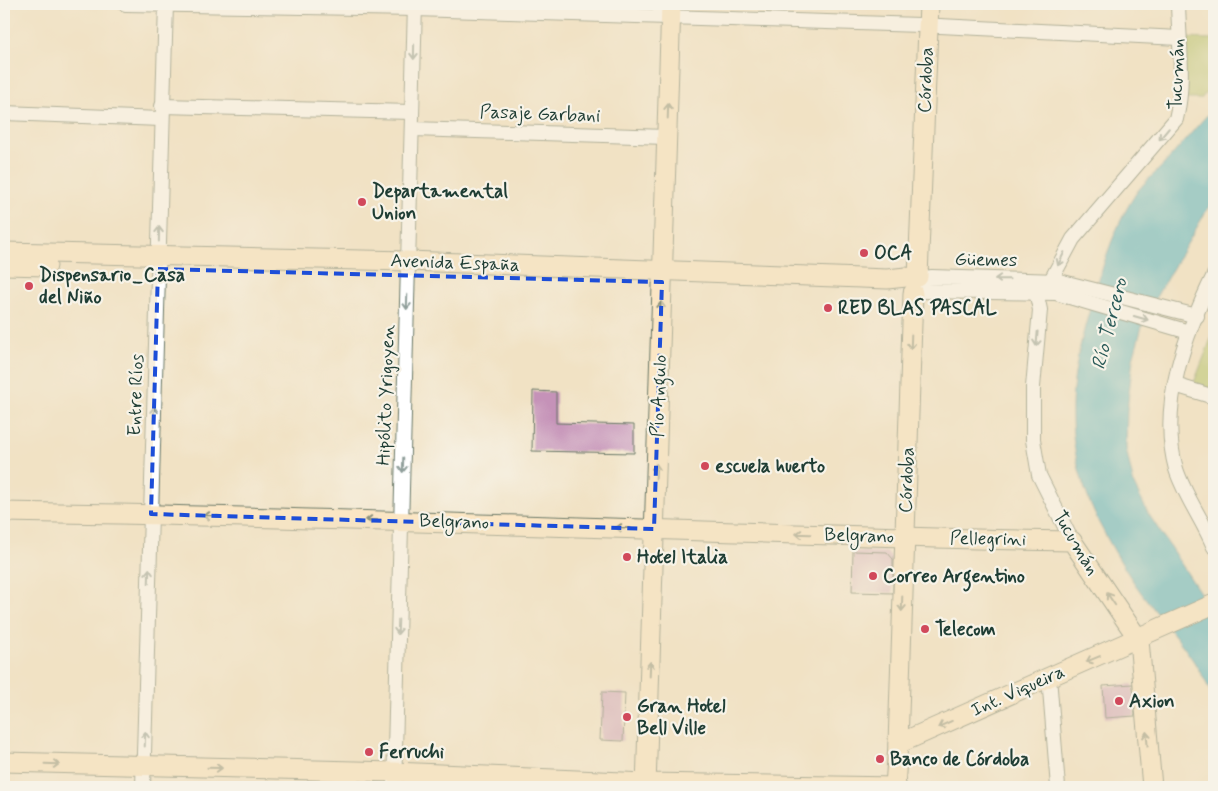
<svg xmlns="http://www.w3.org/2000/svg" width="1218" height="791" viewBox="0 0 1218 791" font-family="Mynerve,sans-serif">
<style>
.green{fill:#adc064;stroke:#667e4c}
.water{fill:#48b2c6;stroke:#34787d}
.building{fill:#c592b8}
.lines{fill:none;stroke-linecap:round;stroke-linejoin:round}
.street-casing{stroke:#687766;stroke-width:16}
.secondary-casing{stroke:#687766;stroke-width:21}
.street{stroke:#fff;stroke-width:14}
.secondary{stroke:#fbe6c4;stroke-width:19}
.oneway{stroke:#8f9e9a}
.oneway2{stroke:#8d927c}
.marked{fill:none;stroke:#1d4ed8;stroke-width:4;stroke-dasharray:10 6;stroke-linejoin:round}
.poi-dot{fill:#d1495b;stroke:#f7f3e8;stroke-width:2}
.labels{text-anchor:middle;dominant-baseline:central;stroke-width:4.5;stroke-linejoin:round;paint-order:stroke}
.street-label{font-size:19px;fill:#1f3d34;stroke:#f7f3e8}
.poi-label{font-size:19px;font-weight:bold;fill:#1f3d34;stroke:#f7f3e8;text-anchor:start}
.water-label{font-size:20px;font-style:italic;fill:#295a58;stroke:#f7f3e8}
</style>
<rect width="100%" height="100%" fill="#f7f3e8"/>
<filter id="ink" filterUnits="userSpaceOnUse"><feTurbulence type="fractalNoise" baseFrequency=".02" numOctaves="2"/><feDisplacementMap in="SourceGraphic" scale="10" xChannelSelector="R" yChannelSelector="G"/><feConvolveMatrix kernelMatrix="1 2 1 2 8 2 1 2 1" color-interpolation-filters="sRGB"/></filter>
<filter id="wash" filterUnits="userSpaceOnUse"><feTurbulence type="fractalNoise" baseFrequency=".0096" numOctaves="4" result="noise"/><feDisplacementMap in="SourceGraphic" scale="20" xChannelSelector="R" yChannelSelector="G"/><feGaussianBlur stdDeviation="1.12" result="paint"/><feColorMatrix in="noise" values="0 0 0 0 0 0 0 0 0 0 0 0 0 0 0 0 0 1.4 0 .05"/><feComposite in="paint" operator="in"/></filter>
<g filter="url(#wash)">
<rect width="100%" height="100%" fill="#f1e2c4"/>
<g class="green">
<path d="M1179,38L1214,39V83L1201,99H1181Z"/>
<path d="M1214,331V392L1193,385Z"/>
</g>
<path class="water" d="M1214,108V198L1145,316L1133,359L1127,410L1126,448L1134,485L1148,513L1214,614V700C1199,662 1174,635 1149,603C1131,581 1112,548 1099,523C1058,438 1069,375 1096,289C1105,258 1116,225 1133,198C1140,185 1154,175 1164,164C1181,146 1196,126 1214,108Z"/>
<g id="blocks">
<g class="building">
<path d="M533,391L556,392V423L634,425V453L532,451Z"/>
<path d="M853,551L887,552L893,559V593L852,592Z"/>
<path d="M1133,684L1135,716L1105,718L1103,686Z"/>
<path d="M602,692L625,693L623,741L600,740Z"/>
</g>
</g>
</g>
<g filter="url(#ink)">
<use href="#blocks" fill-opacity="0" stroke="#687766" stroke-width="1"/>
<g class="lines">
<defs>
<g id="street">
<path d="M125,4L415,9L920,25L1179,38"/>
<path d="M162,106L412,112"/>
<path d="M4,113L161,119"/>
<path d="M412,129L667,137"/>
<path d="M1214,275C1186,332 1158,405 1176,469C1185,497 1203,520 1214,547"/>
<path d="M919,279L932,277L1059,281L1197,316"/>
<path d="M1051,280L1073,239L1176,119C1185,83 1179,41 1178,4"/>
<path d="M918,291L1056,293L1189,332"/>
<path d="M1036,291L1040,310L1033,387V440L1039,475L1072,541"/>
<path d="M1175,385L1214,397"/>
<path d="M1049,677L1058,787"/>
<path d="M143,787L166,4"/>
<path d="M394,787L415,4"/>
</g>
<g id="secondary">
<path d="M4,252L408,261L887,279L906,277"/>
<path d="M4,265L47,266"/>
<path d="M918,277L929,4"/>
<path d="M4,512C360,517 716,534 1072,541L1139,640L1152,787"/>
<path d="M898,744L1214,604"/>
<path d="M4,762L394,772L646,783L897,787"/>
<path d="M646,787L671,4"/>
<path d="M895,787L898,744L913,293"/>
</g>
</defs>
<use href="#street" class="street-casing"/>
<use href="#secondary" class="secondary-casing"/>
<use href="#street" class="street"/>
<use href="#secondary" class="secondary"/>
</g>
<defs><path id="oneway-shaft" d="M-6 0H5M1.5-3L5.5 0L1.5 3" fill="none" stroke-width="1.6" stroke-linecap="round" stroke-linejoin="round" transform="scale(1.25)"/></defs>
<g class="oneway">
<use href="#oneway-shaft" transform="translate(414 52) rotate(91)"/>
<use href="#oneway-shaft" transform="translate(1164 134) rotate(130)"/>
<use href="#oneway-shaft" transform="translate(159 234) rotate(-89)"/>
<use href="#oneway-shaft" transform="translate(1061 259) rotate(116)"/>
<use href="#oneway-shaft" transform="translate(1002 279) rotate(-179)"/>
<use href="#oneway-shaft" transform="translate(407 302) rotate(92)"/>
<use href="#oneway-shaft" transform="translate(1141 318) rotate(16)"/>
<use href="#oneway-shaft" transform="translate(1037 339) rotate(95)"/>
<use href="#oneway-shaft" transform="translate(154 414) rotate(-88)"/>
<use href="#oneway-shaft" transform="translate(403 465) rotate(92)"/>
<use href="#oneway-shaft" transform="translate(149 576) rotate(-88)"/>
<use href="#oneway-shaft" transform="translate(398 627) rotate(92)"/>
<use href="#oneway-shaft" transform="translate(145 739) rotate(-88)"/>
</g>
<g class="oneway2">
<use href="#oneway-shaft" transform="translate(668 111) rotate(-88)"/>
<use href="#oneway-shaft" transform="translate(661 309) rotate(-88)"/>
<use href="#oneway-shaft" transform="translate(911 342) rotate(92)"/>
<use href="#oneway-shaft" transform="translate(656 471) rotate(-88)"/>
<use href="#oneway-shaft" transform="translate(211 516) rotate(-178)"/>
<use href="#oneway-shaft" transform="translate(373 520) rotate(-178)"/>
<use href="#oneway-shaft" transform="translate(623 528) rotate(-178)"/>
<use href="#oneway-shaft" transform="translate(803 534) rotate(-178)"/>
<use href="#oneway-shaft" transform="translate(1111 599) rotate(-124)"/>
<use href="#oneway-shaft" transform="translate(902 604) rotate(92)"/>
<use href="#oneway-shaft" transform="translate(1093 659) rotate(157)"/>
<use href="#oneway-shaft" transform="translate(650 669) rotate(-88)"/>
<use href="#oneway-shaft" transform="translate(945 724) rotate(156)"/>
<use href="#oneway-shaft" transform="translate(1147 739) rotate(-95)"/>
<use href="#oneway-shaft" transform="translate(52 764) rotate(2)"/>
<use href="#oneway-shaft" transform="translate(215 768) rotate(1)"/>
</g>
</g>
<path d="M0 0H1218V791H0ZM158,269L662,282L654,529L151,514Z" fill="#f1e2c4" fill-opacity=".55" fill-rule="evenodd"/>
<path class="marked" d="M158,269L662,282L654,529L151,514Z"/>
<g class="poi-dot">
<circle cx="362" cy="202" r="5"/>
<circle cx="864" cy="253" r="5"/>
<circle cx="29" cy="286" r="5"/>
<circle cx="828" cy="308" r="5"/>
<circle cx="705" cy="466" r="5"/>
<circle cx="627" cy="557" r="5"/>
<circle cx="873" cy="576" r="5"/>
<circle cx="925" cy="629" r="5"/>
<circle cx="1119" cy="701" r="5"/>
<circle cx="627" cy="717" r="5"/>
<circle cx="369" cy="752" r="5"/>
<circle cx="880" cy="759" r="5"/>
</g>
<g class="labels">
<g class="street-label">
<text transform="translate(1177 74) rotate(-88)">Tucumán</text>
<text transform="translate(926 80) rotate(-88)">Córdoba</text>
<text transform="translate(540 114) rotate(2)">Pasaje Garbani</text>
<text transform="translate(986 260) rotate(1)">Güemes</text>
<text transform="translate(455 263) rotate(2)">Avenida España</text>
<text transform="translate(136 395) rotate(-88)">Entre Ríos</text>
<text transform="translate(386 395) rotate(-88)">Hipólito Yrigoyen</text>
<text transform="translate(659 396) rotate(-88)">Pío Angulo</text>
<text transform="translate(907 480) rotate(-88)">Córdoba</text>
<text transform="translate(454 522) rotate(2)">Belgrano</text>
<text transform="translate(859 536) rotate(2)">Belgrano</text>
<text transform="translate(988 539) rotate(1)">Pellegrini</text>
<text transform="translate(1076 543) rotate(59)">Tucumán</text>
<text transform="translate(1018 691) rotate(-24)">Int. Viqueira</text>
</g>
<g class="poi-label">
<text x="372" y="191">Departamental<tspan x="372" dy="22">Union</tspan></text>
<text x="874" y="253">OCA</text>
<text x="39" y="275">Dispensario_Casa<tspan x="39" dy="22">del Niño</tspan></text>
<text x="838" y="308">RED BLAS PASCAL</text>
<text x="715" y="466">escuela huerto</text>
<text x="637" y="557">Hotel Italia</text>
<text x="883" y="576">Correo Argentino</text>
<text x="935" y="629">Telecom</text>
<text x="1129" y="701">Axion</text>
<text x="637" y="706">Gran Hotel<tspan x="637" dy="22">Bell Ville</tspan></text>
<text x="379" y="752">Ferruchi</text>
<text x="890" y="759">Banco de Córdoba</text>
</g>
<g class="water-label">
<text transform="translate(1110 324) rotate(-76)">Río Tercero</text>
</g>
</g>
<rect width="1218" height="791" fill="none" stroke="#f7f3e8" stroke-width="20"/>
</svg>
